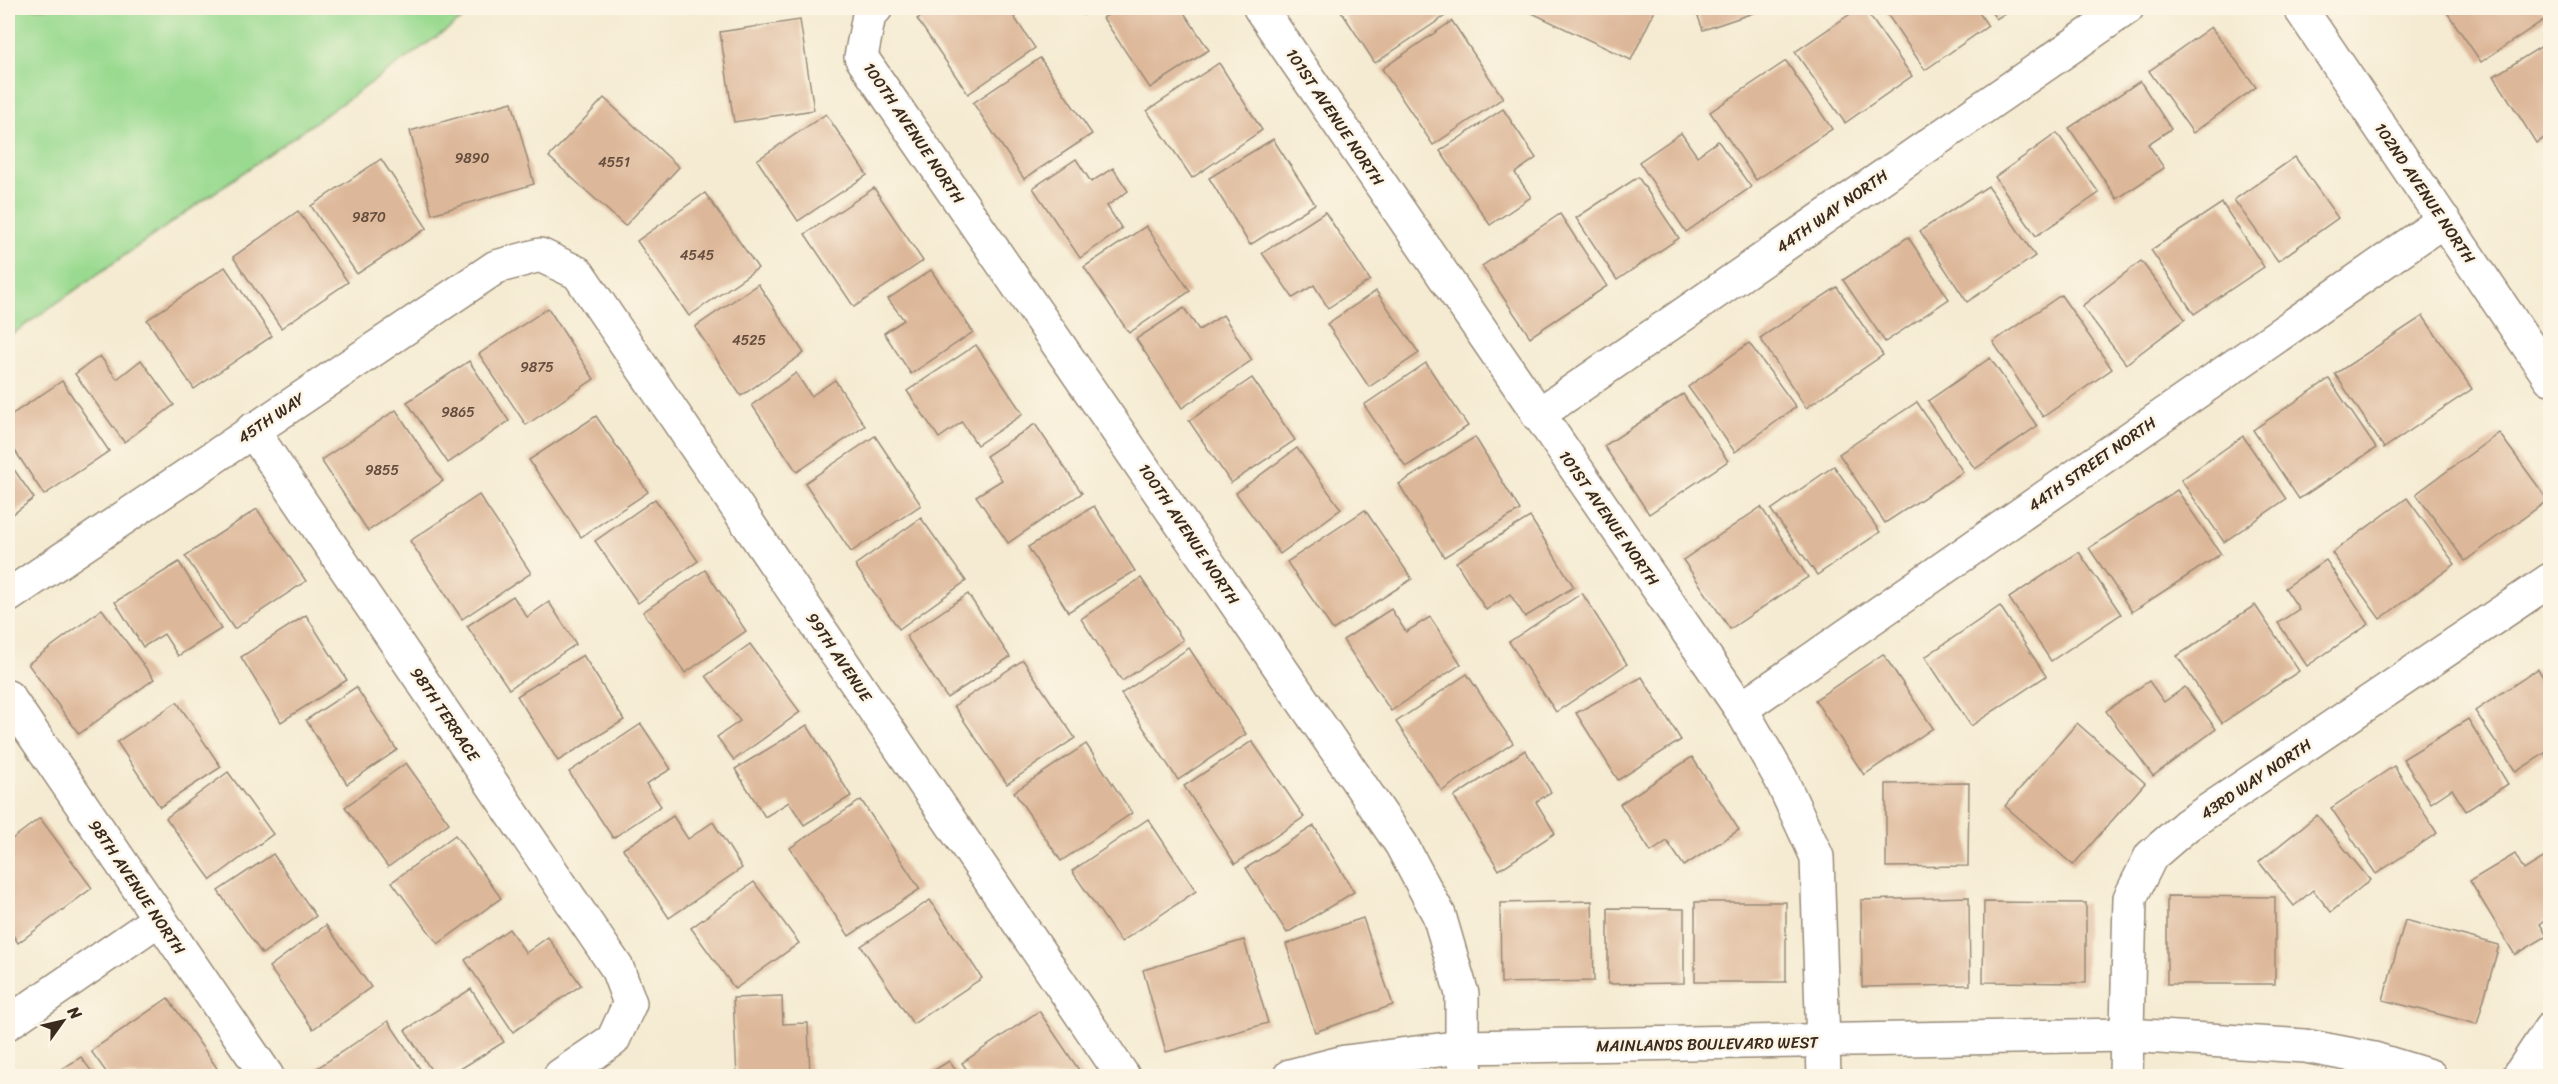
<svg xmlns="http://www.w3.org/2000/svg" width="2558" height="1084" viewBox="0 0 2558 1084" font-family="Sriracha,sans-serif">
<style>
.green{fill:#9ada90;stroke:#6a8257;stroke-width:1.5}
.building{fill:#ddb799}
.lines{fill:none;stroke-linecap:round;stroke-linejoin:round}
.minor-casing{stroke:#988a78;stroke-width:36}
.tertiary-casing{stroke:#988a78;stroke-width:36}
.minor{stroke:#fff;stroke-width:33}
.tertiary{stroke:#fff;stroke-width:33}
.labels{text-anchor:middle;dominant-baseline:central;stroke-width:5;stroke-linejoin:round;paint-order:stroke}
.number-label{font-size:14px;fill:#644d3d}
.street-label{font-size:16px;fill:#3b2a1e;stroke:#fcf5e5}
</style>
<rect width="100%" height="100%" fill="#fcf5e5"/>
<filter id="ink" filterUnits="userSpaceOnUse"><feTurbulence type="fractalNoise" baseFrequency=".0167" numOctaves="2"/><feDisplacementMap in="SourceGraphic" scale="12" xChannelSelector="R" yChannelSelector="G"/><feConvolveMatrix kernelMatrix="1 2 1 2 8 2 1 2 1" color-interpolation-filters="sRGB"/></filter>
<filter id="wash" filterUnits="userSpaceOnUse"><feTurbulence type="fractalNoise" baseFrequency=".008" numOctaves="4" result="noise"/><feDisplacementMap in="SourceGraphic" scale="24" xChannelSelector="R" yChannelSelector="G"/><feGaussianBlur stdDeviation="1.35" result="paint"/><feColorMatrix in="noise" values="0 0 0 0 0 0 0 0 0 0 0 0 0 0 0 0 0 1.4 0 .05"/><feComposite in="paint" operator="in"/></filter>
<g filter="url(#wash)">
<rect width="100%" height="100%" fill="#f5ebd2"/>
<path class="green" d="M8,8H478L8,337Z"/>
<g id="blocks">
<g class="building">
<path d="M935,8H1008L1035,48L968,94L917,19Z"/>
<path d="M1079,8H1095L1084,15Z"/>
<path d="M1119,8H1181L1209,50L1150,88L1103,18Z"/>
<path d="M1339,8H1440L1445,16L1375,63Z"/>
<path d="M1535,8H1656L1631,60L1532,13Z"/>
<path d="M1695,8H1768L1703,30Z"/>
<path d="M1859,8H1864L1912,76L1845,123L1795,52Z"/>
<path d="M1883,8H1976L1988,26L1925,70Z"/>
<path d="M1989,8H2014L1996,19Z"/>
<path d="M2444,8H2541L2548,17L2481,62Z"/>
<path d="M800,20L814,110L734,122L720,32Z"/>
<path d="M1452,21L1503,98L1433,145L1382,69Z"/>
<path d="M2211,27L2256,87L2193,133L2149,71Z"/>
<path d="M2550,41V134L2536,143L2494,76Z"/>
<path d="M1040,58L1092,134L1024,179L973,103Z"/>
<path d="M1786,61L1832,129L1756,180L1710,112Z"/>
<path d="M1219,63L1262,130L1192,178L1147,111Z"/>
<path d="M2140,81L2171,129L2148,144L2164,168L2117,199L2069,128Z"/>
<path d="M604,98L679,167L625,226L549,157Z"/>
<path d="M512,102L534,184L432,214L410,131Z"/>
<path d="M1503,109L1536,158L1515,173L1531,197L1490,225L1440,151Z"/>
<path d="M826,114L867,175L798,221L757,160Z"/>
<path d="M1681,133L1697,156L1718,141L1751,187L1686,232L1639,162Z"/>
<path d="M2057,133L2099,193L2036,236L1995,177Z"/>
<path d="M1273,139L1315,204L1250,245L1209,178Z"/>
<path d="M2295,157L2338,218L2278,261L2234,200Z"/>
<path d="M381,159L427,228L357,274L311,206Z"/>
<path d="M1076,159L1091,182L1113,168L1128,191L1107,206L1122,229L1080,258L1033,188Z"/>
<path d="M1638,177L1679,238L1617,280L1576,218Z"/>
<path d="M1988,186L2035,256L1967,302L1920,231Z"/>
<path d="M874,188L923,261L854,307L805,234Z"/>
<path d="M705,193L758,268L689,316L637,241Z"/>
<path d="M2222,203L2264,267L2194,314L2151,250Z"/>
<path d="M298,211L348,282L281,328L233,257Z"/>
<path d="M1325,212L1370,280L1328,308L1314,285L1293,298L1262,253Z"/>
<path d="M1560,214L1607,286L1530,337L1482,266Z"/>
<path d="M1146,226L1190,291L1129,333L1084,267Z"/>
<path d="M1908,237L1949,299L1885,342L1843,280Z"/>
<path d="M2141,261L2185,319L2126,364L2082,306Z"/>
<path d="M225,267L272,336L194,389L147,320Z"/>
<path d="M931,270L973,332L911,374L884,333L904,320L888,299Z"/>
<path d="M758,284L804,353L741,396L695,327Z"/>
<path d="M1837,287L1883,355L1806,408L1760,338Z"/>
<path d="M1376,291L1419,353L1369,387L1327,324Z"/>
<path d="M2061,295L2112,369L2043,417L1993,342Z"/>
<path d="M548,308L594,379L526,425L479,354Z"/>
<path d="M1184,308L1199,330L1223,315L1252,360L1182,408L1136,339Z"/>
<path d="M2423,316L2472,389L2384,448L2335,374Z"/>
<path d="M1749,343L1796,407L1735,452L1688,387Z"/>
<path d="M976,345L1023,414L977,445L962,422L939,438L907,391Z"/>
<path d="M100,356L117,379L141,360L174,405L124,442L75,374Z"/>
<path d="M1990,358L2037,426L1975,469L1928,401Z"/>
<path d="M469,361L509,421L448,463L407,402Z"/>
<path d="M1426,363L1468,426L1406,467L1364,405Z"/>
<path d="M796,373L811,396L835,380L865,426L797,472L752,405Z"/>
<path d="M1252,378L1295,440L1231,483L1189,421Z"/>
<path d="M2329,379L2376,448L2299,499L2253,430Z"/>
<path d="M62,381L109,451L44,495L8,440V417Z"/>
<path d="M1683,394L1728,461L1649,514L1604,446Z"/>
<path d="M1917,402L1963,472L1885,523L1839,454Z"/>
<path d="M396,410L443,481L368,531L321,460Z"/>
<path d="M596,416L648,492L581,537L529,460Z"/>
<path d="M1035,424L1082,493L1008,543L976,496L1002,480L986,456Z"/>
<path d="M2499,433L2548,500L2465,561L2416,494Z"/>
<path d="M875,436L921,505L851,552L805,483Z"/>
<path d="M2243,436L2286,499L2224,542L2181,480Z"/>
<path d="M1475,437L1520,510L1444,557L1399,484Z"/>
<path d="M1297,448L1341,509L1280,554L1236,493Z"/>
<path d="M8,461L34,498L8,518Z"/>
<path d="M1834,466L1880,532L1817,575L1771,510Z"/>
<path d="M2177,490L2221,554L2132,612L2089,548Z"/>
<path d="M479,495L531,573L462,619L410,541Z"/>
<path d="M2407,498L2455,564L2380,619L2332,553Z"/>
<path d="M655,499L698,561L638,603L595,541Z"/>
<path d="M1094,506L1135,571L1068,612L1028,547Z"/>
<path d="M1761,507L1808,577L1730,629L1683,560Z"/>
<path d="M257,509L306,581L234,629L185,556Z"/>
<path d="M1365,510L1412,579L1333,630L1287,562Z"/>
<path d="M1530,517L1574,587L1525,617L1510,594L1486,610L1456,562Z"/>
<path d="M921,518L966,581L899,629L855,565Z"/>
<path d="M2079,552L2121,614L2051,661L2009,598Z"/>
<path d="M2326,560L2369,624L2307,666L2278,623L2299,609L2285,588Z"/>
<path d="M179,562L221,629L178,656L164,634L143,647L115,602Z"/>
<path d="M705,570L746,631L685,673L643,612Z"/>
<path d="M1141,578L1183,640L1122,681L1081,619Z"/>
<path d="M1582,593L1627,664L1556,712L1509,642Z"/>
<path d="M968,594L1010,657L947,698L906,636Z"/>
<path d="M513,596L527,617L549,602L576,644L509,689L467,626Z"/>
<path d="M2255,605L2299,671L2222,723L2177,656Z"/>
<path d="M2000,606L2046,676L1971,726L1925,657Z"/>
<path d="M102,609L154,679L79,734L28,664Z"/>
<path d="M1391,609L1406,632L1430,617L1461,664L1391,711L1343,640Z"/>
<path d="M306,615L347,680L281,722L241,657Z"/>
<path d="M750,644L800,712L734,760L717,737L740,721L706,676Z"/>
<path d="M1189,648L1246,734L1178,780L1121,694Z"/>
<path d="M1883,654L1933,728L1864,775L1815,700Z"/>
<path d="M583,655L624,720L558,761L517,696Z"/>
<path d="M1023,660L1075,738L1007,784L954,706Z"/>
<path d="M2538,669L2550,688V750L2516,772L2475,711Z"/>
<path d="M1467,674L1513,743L1442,791L1396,722Z"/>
<path d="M1642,677L1681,740L1618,780L1576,713Z"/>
<path d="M2149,681L2164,702L2185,687L2216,729L2153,776L2106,711Z"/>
<path d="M356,687L397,750L347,784L306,720Z"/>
<path d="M177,702L221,767L160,807L117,742Z"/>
<path d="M2468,719L2508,784L2466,811L2452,789L2431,803L2403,759Z"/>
<path d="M2077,723L2145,783L2073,865L2005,806Z"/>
<path d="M641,724L671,769L646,784L661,806L613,838L569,772Z"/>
<path d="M807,725L851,796L804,825L789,802L765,817L735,769Z"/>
<path d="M1252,741L1304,817L1235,864L1184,786Z"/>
<path d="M1086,744L1132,813L1061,861L1014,792Z"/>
<path d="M1525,750L1551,792L1536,802L1555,833L1499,870L1454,797Z"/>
<path d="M1692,757L1739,830L1684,866L1667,841L1651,852L1620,804Z"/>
<path d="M406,763L449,823L388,867L345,807Z"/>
<path d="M2394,766L2437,833L2376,874L2331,808Z"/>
<path d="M228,772L273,834L211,880L166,818Z"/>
<path d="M1969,783L1968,866L1886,867V784Z"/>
<path d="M861,800L920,889L849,936L790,848Z"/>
<path d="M2317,815L2370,880L2331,912L2313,890L2294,906L2259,862Z"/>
<path d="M673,816L688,839L713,822L742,868L669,918L623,849Z"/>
<path d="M40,818L92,888L18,943L8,928V842Z"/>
<path d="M1148,819L1196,891L1121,942L1072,871Z"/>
<path d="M1314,826L1354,892L1287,933L1246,868Z"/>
<path d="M455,835L501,898L438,944L392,882Z"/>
<path d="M273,854L316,916L262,954L218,891Z"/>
<path d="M2515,854L2524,870L2548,855L2550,860V917L2540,924L2547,936L2515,955L2470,881Z"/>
<path d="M754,882L799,943L735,989L691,928Z"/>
<path d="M2167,896L2275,897V984H2167Z"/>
<path d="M1969,897L1970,985L1862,987L1861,900Z"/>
<path d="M930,900L982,978L913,1024L861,946Z"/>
<path d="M1592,901L1594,981L1501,983L1500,903Z"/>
<rect x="1695" y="902" width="91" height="80"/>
<path d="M1984,902L2086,903V983L1983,982Z"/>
<path d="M1608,908L1684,909V983L1608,984Z"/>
<path d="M1363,918L1393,1005L1315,1032L1286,944Z"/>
<path d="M2405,920L2499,945L2477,1024L2383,1000Z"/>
<path d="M326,925L371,987L313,1029L269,967Z"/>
<path d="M509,929L526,953L548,937L581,985L513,1032L465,960Z"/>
<path d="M1244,940L1268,1023L1166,1052L1143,970Z"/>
<path d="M471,989L504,1042L449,1076H435L405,1030Z"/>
<path d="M782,996L783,1024L808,1023L810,1076H737L733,998Z"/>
<path d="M168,998L217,1068L204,1076H109L91,1051Z"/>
<path d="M1039,1011L1083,1076H971L962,1063Z"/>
<path d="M388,1021L425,1076H312L310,1073Z"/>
<path d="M81,1057L95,1076H51Z"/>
<path d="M949,1061L960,1076H925Z"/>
</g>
</g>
</g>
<g filter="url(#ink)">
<use href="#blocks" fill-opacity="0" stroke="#988a78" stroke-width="1.5"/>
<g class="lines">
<defs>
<g id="minor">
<path d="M876,8L869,15L861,57L1401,844L1439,915L1462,994V1047L1467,1076"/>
<path d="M1260,8L1741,709L1781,779L1817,857L1824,1076"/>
<path d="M2300,8L2550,378"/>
<path d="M1538,415L2127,8"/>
<path d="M252,430L617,968L630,1003L613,1040L560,1076"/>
<path d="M8,596L496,267L540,255L578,273L1123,1076"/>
<path d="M8,697L267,1076"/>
<path d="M1741,709L2444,220"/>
<path d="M8,1023L159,919"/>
<path d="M2126,1076L2130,898L2151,856L2187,825L2550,580"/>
<path d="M2519,1076L2550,1029"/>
</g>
<path id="tertiary" d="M1290,1076L1345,1062L1462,1047L2127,1035L2305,1046L2374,1059L2430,1076"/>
</defs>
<use href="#minor" class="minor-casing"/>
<use href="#tertiary" class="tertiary-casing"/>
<use href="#minor" class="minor"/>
<use href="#tertiary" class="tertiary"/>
</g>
</g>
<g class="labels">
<g class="number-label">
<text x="472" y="158">9890</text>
<text x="614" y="162">4551</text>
<text x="369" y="217">9870</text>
<text x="697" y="255">4545</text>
<text x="749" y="340">4525</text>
<text x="537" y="367">9875</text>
<text x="458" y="412">9865</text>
<text x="382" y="470">9855</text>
</g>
<g class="street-label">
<text transform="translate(1335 117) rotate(56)">101ST AVENUE NORTH</text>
<text transform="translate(914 133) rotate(56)">100TH AVENUE NORTH</text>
<text transform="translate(2425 193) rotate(56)">102ND AVENUE NORTH</text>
<text transform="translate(1832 211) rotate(-35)">44TH WAY NORTH</text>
<text transform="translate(271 418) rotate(-34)">45TH WAY</text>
<text transform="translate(2092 464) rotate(-35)">44TH STREET NORTH</text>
<text transform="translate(1609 518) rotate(55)">101ST AVENUE NORTH</text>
<text transform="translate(1189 534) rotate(56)">100TH AVENUE NORTH</text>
<text transform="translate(839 657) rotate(56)">99TH AVENUE</text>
<text transform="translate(445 714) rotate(56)">98TH TERRACE</text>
<text transform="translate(2256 779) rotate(-34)">43RD WAY NORTH</text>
<text transform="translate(137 887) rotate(56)">98TH AVENUE NORTH</text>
<text transform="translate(1707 1044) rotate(-1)">MAINLANDS BOULEVARD WEST</text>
</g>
</g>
<rect width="2558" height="1084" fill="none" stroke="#fcf5e5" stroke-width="30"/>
<g transform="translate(63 1021) rotate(56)" stroke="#fcf5e5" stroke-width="4.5" paint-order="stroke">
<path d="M0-4.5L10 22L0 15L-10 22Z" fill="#3b2a1e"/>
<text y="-9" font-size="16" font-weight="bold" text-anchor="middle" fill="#3b2a1e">N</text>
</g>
</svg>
